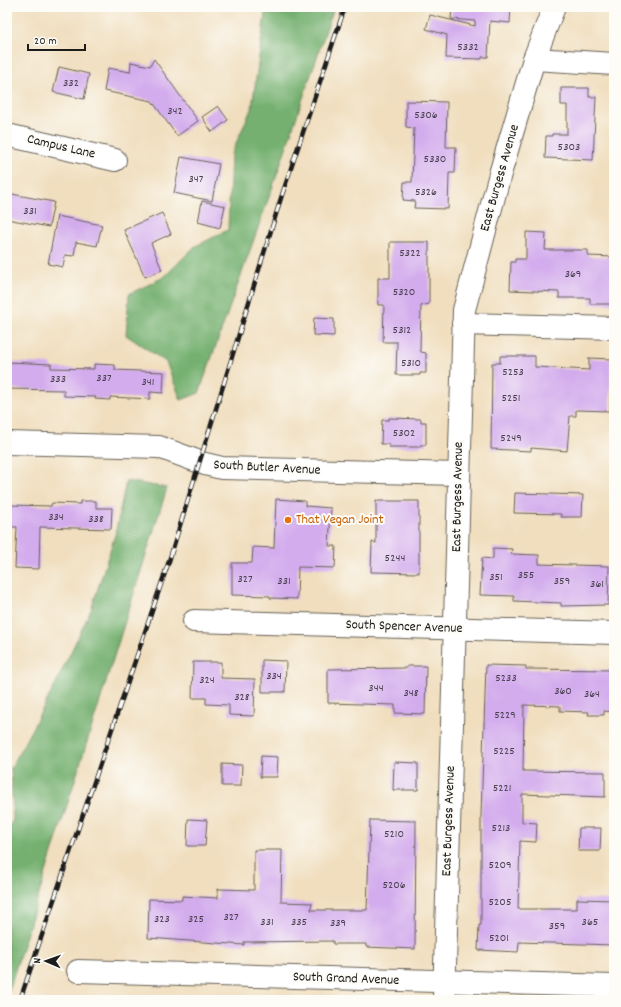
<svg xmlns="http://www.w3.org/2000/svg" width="621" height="1007" viewBox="0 0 621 1007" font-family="Dekko,sans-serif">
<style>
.forest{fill:#74b070;stroke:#486646}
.building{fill:#d3aced}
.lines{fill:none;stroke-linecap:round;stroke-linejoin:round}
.minor-casing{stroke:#666055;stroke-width:24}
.minor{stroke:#fff;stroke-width:22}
.rail-casing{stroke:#1c1c1c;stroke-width:4.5}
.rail{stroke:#fdfcf7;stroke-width:3;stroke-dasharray:9;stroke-linecap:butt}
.food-dot{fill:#e8710a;stroke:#fdfcf7;stroke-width:1.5}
.labels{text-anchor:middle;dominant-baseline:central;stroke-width:4;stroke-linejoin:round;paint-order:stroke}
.number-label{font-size:12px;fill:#4a4050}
.street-label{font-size:14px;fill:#1c1c1c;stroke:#fdfcf7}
.food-label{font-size:14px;fill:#c56008;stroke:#fdfcf7;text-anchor:start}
</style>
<rect width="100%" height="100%" fill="#fdfcf7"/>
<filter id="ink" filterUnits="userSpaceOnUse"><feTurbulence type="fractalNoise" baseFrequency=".025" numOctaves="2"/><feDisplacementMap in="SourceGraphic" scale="8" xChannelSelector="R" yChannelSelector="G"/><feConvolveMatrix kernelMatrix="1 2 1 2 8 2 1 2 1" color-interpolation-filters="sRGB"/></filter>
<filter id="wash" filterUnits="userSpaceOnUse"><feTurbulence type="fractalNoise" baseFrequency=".012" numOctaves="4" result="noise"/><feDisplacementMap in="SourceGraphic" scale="16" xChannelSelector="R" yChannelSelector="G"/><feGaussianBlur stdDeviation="0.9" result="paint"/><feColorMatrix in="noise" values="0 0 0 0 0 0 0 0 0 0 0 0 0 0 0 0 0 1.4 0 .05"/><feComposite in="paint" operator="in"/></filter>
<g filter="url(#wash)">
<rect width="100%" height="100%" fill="#f0debe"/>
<g class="forest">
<path d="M266,7H334L273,186L199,393L181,400L166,362L126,335L129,294L164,277L194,247L228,230L231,155L252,107Z"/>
<path d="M126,481L167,488L7,996V834L13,819L11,768L52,691L91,610L115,535Z"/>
</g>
<g id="blocks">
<g class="building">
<path d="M452,7H511L510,23L490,21L488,57H482V59L446,58L447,35L426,29L430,15L475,26V21L451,19Z"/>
<path d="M154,59L198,121L177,136L152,101L104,91L108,68L130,72L131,62L150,66Z"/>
<path d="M59,67L89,74L84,99L53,92Z"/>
<path d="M561,88H589V97H596L593,160L545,158L546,136H552V134H567V105H561Z"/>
<path d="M406,101L447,102L446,147H456L455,173H449L448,209L414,208L415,201L403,200L404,182H412L414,128L406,127Z"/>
<path d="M218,106L228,120L212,132L202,117Z"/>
<path d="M181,157L219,164L212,201L174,193Z"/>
<path d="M12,194L54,202L49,227L7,219Z"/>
<path d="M202,201L225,206L220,228L198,222Z"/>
<path d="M162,213L171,234L151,243L162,270L145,277L124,230Z"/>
<path d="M57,216L102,225L97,246L76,242L74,256L65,255L63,267L48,264Z"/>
<path d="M526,232L546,233L545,250H588V256L614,257V304H590V298H559V292L510,290L511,262H515V259H526Z"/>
<path d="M390,242H429V304L421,306L420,349L421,352L426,353V373H420V375H396L397,342H383L384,305H378V278H390Z"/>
<path d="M314,318L334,319V336L313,335Z"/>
<path d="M500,356H535V367L589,370V358L611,359L610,411L576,410V416H570L567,451L531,448V451L491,449L492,363H500Z"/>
<path d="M7,362L51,364V368L94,369V364L115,365V370L164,372L163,393L150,392V399L110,397V400L95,399L96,397L64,396V390L7,389Z"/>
<path d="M389,418L421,419V422H426V445H420V447H389V444H381L382,420H389Z"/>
<path d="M515,493L583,495L582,517H561V514L514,513Z"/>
<path d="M276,499L305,501V506L331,508L329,546H336L335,568L298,567L297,599L270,598V596L232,595V563H252L253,547L274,548Z"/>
<path d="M80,501H96V508H112L111,529L40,527L39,569L15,568L17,527H7V505L51,506L52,503L80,504Z"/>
<path d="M376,501H419V573L371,572L372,542L376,543Z"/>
<path d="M493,548L512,549L511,554L539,555V564L609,566L608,605L561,606V603L514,601V596L480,595L482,558L493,559Z"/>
<path d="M262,660L286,661L285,692H262Z"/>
<path d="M193,662H221V678L255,679L254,716L229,715V705L206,704V698H192Z"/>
<path d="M486,665L526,666V669L614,670V712L604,711V715H588L589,712L560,711V706L524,705L523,771L605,772V797L522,794V822L537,823L536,842L520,841L518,909H577V899L614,900V945L519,942L518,952L478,950L479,925H481V815Z"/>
<path d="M407,666H426L425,714L395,713V705L328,703V669L407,668Z"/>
<path d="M261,756L278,757L277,777H260Z"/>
<path d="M394,762L418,763V790H393Z"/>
<path d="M222,764L242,765L241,786H222Z"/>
<path d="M188,819L207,820L205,846H187Z"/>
<path d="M370,820L416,821L415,949L366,947V944H333V941L244,942V945L148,938L149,899L182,900V896L218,898V889L254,890V850H282L281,902L312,903L311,910H367Z"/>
<path d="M579,828H601L600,851H578Z"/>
</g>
</g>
</g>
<g filter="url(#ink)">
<use href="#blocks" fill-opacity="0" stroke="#666055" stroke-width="1"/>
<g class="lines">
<defs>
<g id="minor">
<path d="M534,59L614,64"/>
<path d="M7,135L115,160"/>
<path d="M463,324L614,328"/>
<path d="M7,443L159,447L205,464L222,468L459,474"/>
<path d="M194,621L614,633"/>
<path d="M78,971L614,986"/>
<path d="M444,1000L464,310L500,174L534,59L554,7"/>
</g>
</defs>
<use href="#minor" class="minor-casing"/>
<use href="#minor" class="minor"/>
<defs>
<path id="rail" d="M20,1000L169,561L281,198L345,7"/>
</defs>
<use href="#rail" class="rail-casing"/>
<use href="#rail" class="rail"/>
</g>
</g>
<circle class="food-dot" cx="288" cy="520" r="4"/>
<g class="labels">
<g class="number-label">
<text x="468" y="47">5332</text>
<text x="71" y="83">332</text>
<text x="175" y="111">342</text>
<text x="426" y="115">5306</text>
<text x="569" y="147">5303</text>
<text x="435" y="159">5330</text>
<text x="196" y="179">347</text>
<text x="426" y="192">5326</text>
<text x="30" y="211">331</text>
<text x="410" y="253">5322</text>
<text x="573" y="274">369</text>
<text x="404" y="292">5320</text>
<text x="402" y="330">5312</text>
<text x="411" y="363">5310</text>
<text x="513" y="372">5253</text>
<text x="104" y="378">337</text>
<text x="58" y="379">333</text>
<text x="148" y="382">341</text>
<text x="511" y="398">5251</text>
<text x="404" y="433">5302</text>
<text x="511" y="438">5249</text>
<text x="56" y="517">334</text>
<text x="96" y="519">338</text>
<text x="395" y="558">5244</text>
<text x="526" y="575">355</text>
<text x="496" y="577">351</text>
<text x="245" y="579">327</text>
<text x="284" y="581">331</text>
<text x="562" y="581">359</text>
<text x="597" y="584">361</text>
<text x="274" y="676">334</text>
<text x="506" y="678">5233</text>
<text x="207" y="680">324</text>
<text x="376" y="688">344</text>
<text x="563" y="691">360</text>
<text x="411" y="693">348</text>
<text x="592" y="694">364</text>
<text x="242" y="697">328</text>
<text x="505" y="715">5229</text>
<text x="504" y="751">5225</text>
<text x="502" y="788">5221</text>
<text x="501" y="828">5213</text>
<text x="394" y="834">5210</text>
<text x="500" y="865">5209</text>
<text x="394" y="885">5206</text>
<text x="500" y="902">5205</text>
<text x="231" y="917">327</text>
<text x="162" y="919">323</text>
<text x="196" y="919">325</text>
<text x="267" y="922">331</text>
<text x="299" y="922">335</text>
<text x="590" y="922">365</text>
<text x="338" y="923">339</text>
<text x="557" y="926">359</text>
<text x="499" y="938">5201</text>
</g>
<g class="street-label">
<text transform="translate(61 147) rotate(13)">Campus Lane</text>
<text transform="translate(500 178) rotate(-74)">East Burgess Avenue</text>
<text transform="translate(267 468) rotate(3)">South Butler Avenue</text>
<text transform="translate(458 497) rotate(-89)">East Burgess Avenue</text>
<text transform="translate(404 627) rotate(2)">South Spencer Avenue</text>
<text transform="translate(449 821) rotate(-88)">East Burgess Avenue</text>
<text transform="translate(346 979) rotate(2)">South Grand Avenue</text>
</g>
<g class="food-label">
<text x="296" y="520">That Vegan Joint</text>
</g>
</g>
<rect width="621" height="1007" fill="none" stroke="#fdfcf7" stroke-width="24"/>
<g transform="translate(46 961) rotate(272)" stroke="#fdfcf7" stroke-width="3" paint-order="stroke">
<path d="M0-3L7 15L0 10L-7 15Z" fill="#1c1c1c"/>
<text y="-6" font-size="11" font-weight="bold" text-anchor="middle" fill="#1c1c1c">N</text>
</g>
<path d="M28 44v6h57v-6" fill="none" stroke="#1c1c1c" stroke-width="2"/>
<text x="34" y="44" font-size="12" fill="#1c1c1c" stroke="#fdfcf7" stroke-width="3" paint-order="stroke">20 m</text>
</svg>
